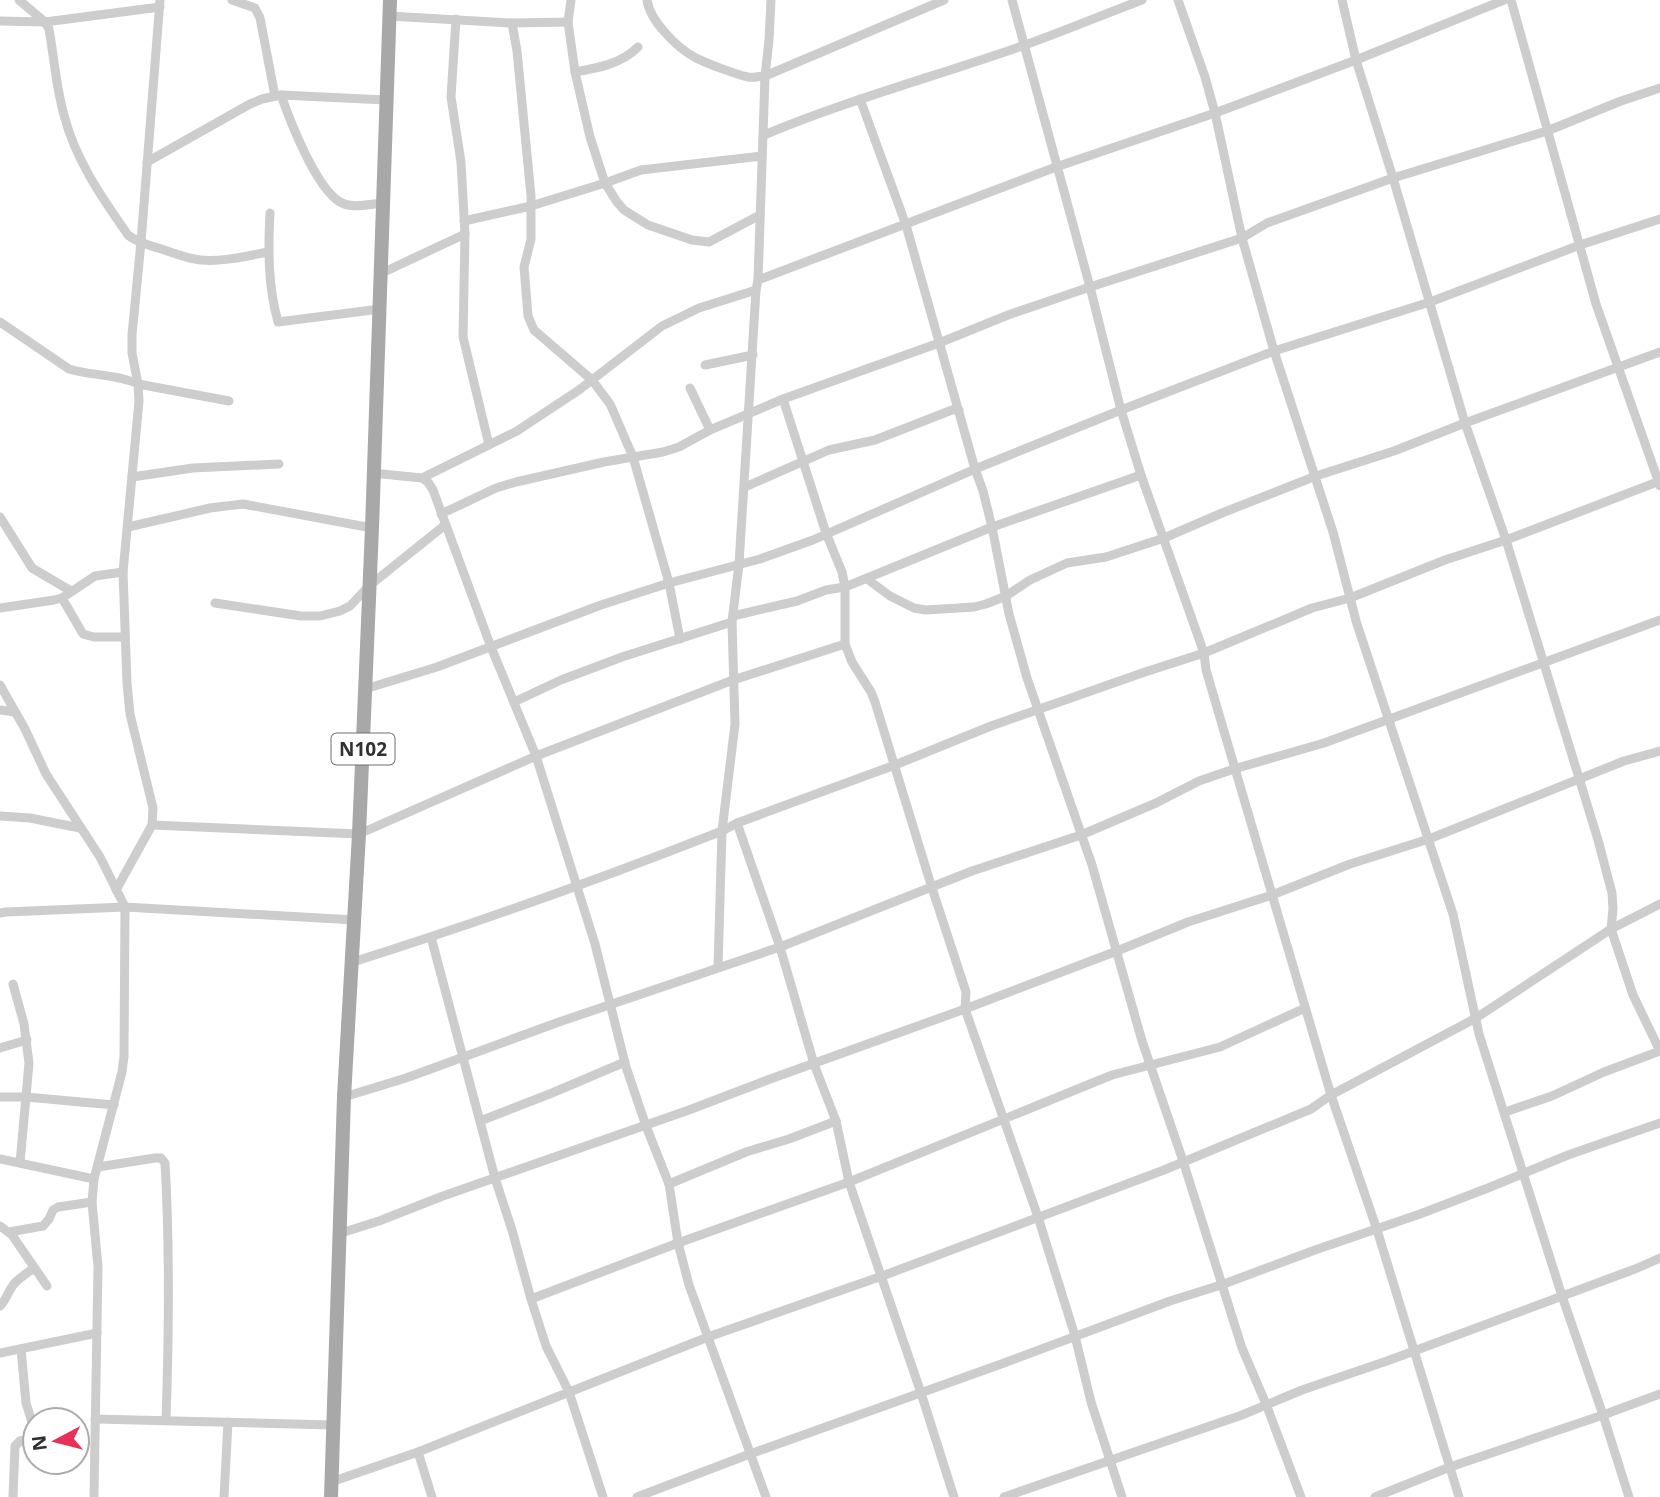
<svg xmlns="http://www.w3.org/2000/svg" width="1660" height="1497" viewBox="0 0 1660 1497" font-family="'Open Sans',sans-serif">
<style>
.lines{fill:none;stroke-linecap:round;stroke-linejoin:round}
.street{stroke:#cdcdcd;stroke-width:9}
.primary{stroke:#a8a8a8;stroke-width:14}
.labels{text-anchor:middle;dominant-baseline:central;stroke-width:7;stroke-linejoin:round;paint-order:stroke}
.shield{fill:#fff;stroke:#6e6e6e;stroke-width:2}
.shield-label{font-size:19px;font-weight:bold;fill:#303030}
</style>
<rect width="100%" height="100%" fill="#fff"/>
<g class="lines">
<g class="street">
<path d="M19,0L45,22L49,29C54,57 56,87 64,115C75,159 102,198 128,235C136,242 148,245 158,248C172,252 187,259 201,260C223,262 246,256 268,252"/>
<path d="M232,0L255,8L260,18L275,96"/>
<path d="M647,0C650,21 677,48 696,58C708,64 735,74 748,77C753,78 759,76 765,76L944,0"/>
<path d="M1012,0L1090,287L1121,410L1141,475L1204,653L1206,670L1331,1095L1377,1230L1459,1497"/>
<path d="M1178,0L1205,77L1215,113L1242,238L1274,351L1333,532L1356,621L1453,914L1479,1034L1562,1296L1603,1415L1629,1497"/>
<path d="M1342,0L1356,60L1393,178L1465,423L1506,540L1598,840L1612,893L1613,909L1611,929L1633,995L1660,1051"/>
<path d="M1511,0L1596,304L1660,486"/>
<path d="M389,16L512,23L568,22L571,0"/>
<path d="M456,19L451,97L461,162L465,234L463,337L489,445"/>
<path d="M0,21L45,22L160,7"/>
<path d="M568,22L575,72L590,137L605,183L617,202L624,210L648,225L692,240L709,242L760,215"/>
<path d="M512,23L517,51L531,196V239L524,267L528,316L534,330L592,380L610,404L614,413L633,457L669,583L680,639"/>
<path d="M575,72C598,68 621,64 638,47"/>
<path d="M281,95C290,121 316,188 340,202C352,209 369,204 383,203"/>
<path d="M860,99L906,225L975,469L983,491L992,527L1009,614L1027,678L1092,865L1142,1041L1183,1161L1242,1348L1266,1404L1301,1497"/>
<path d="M764,135C848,100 936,76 1022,46C1062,32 1102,15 1142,0"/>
<path d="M147,162L250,104L262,99L281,95L386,100"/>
<path d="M270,213C268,250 268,286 278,322L380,309"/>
<path d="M464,221L531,206L605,183L641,170L762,156"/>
<path d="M382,273L465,234"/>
<path d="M758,280L1056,167L1215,113L1356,60L1504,0"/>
<path d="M0,322L69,369C92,376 117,374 138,384L229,401"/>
<path d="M705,365L753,355"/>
<path d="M690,388L710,430"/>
<path d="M783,399L826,533L842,572L845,587V644L852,662L871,692L875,702L932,888L966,992L965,1009L1038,1217L1075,1336L1091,1402L1122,1497"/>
<path d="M372,473L422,478L428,482L433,490L491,647L536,756L595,944L626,1067L646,1126L669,1184L678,1243L689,1285L766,1497"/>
<path d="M132,477L193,468L279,464"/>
<path d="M422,478L517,431L579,390L662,326L699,308L756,290"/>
<path d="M745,487L829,450L875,440L952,410H959"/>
<path d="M441,514L496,488L516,482L604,462L663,452L679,447L710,430L783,399L939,343L1008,315L1090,287L1242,238L1267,223L1393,178L1547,131L1621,101L1660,88"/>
<path d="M0,517L32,568L71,591"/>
<path d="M128,527L210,508L243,504L372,528"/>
<path d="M867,579L890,596L914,608L926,610L974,607L986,604L1006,596L1030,580L1067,563L1106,557L1164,538L1222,513L1316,476L1394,451L1465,423L1660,352"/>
<path d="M62,598L83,634L94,637H125"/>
<path d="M215,603L301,616H320L340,611L350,606L369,586L445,525"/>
<path d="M0,608L54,600L62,598L95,576L123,572"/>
<path d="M733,616L797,601L826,590L845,587L992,527L1141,475"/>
<path d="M0,685L25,729L46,774L100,857L125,907L124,1056L122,1072L94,1179L92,1202L98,1267L94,1497"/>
<path d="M365,689L437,667L601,605L669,583L760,559L813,540L975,469L1121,410L1274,351L1430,302L1580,245L1660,219"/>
<path d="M514,702L561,680L622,657L732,622"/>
<path d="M0,710L15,712"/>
<path d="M0,816L30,818L80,828"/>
<path d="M737,823L780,947L814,1064L836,1121L849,1182L921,1393L954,1497"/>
<path d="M152,825L359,834L536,756L733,680L845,644"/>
<path d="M116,890L152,825L153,808L130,714L127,683L123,572L139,401L138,384L132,353V335L141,242L160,0"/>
<path d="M0,913L6,912L125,907L355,920"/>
<path d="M431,937L495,1178L512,1230L531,1299L546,1346L569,1392L603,1497"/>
<path d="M353,962C477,923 600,879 722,831L737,823L895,765L991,726L1145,672L1204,653L1312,608L1350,598L1445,560L1506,540L1660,481"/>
<path d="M718,967L722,831L735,724L732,622L739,564L756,290L758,280L765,76L769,40L771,0"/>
<path d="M13,984L24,1024L29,1063L20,1163"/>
<path d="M0,1048L27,1040"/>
<path d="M0,1097H26L114,1105"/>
<path d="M344,1097L406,1078L559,1022L780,947L972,871L1081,835L1156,803L1199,781L1234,769L1324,743L1660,620"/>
<path d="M1505,1112L1552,1096L1604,1072L1660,1051"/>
<path d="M480,1121L552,1093L625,1062"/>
<path d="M0,1159L94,1179"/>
<path d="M98,1167L155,1158H161L165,1163C170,1249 169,1334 166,1420"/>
<path d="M669,1184L746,1152L789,1139L836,1121"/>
<path d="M0,1226L12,1235L47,1286"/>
<path d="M9,1232L43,1226L49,1219L53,1210L58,1207L92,1202"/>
<path d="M341,1233L379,1221L443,1196L689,1110L773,1078L965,1009L1117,951L1188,922L1272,895L1350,864L1429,839L1624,761L1660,751"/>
<path d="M531,1299L678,1243L849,1182L1112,1075L1220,1047L1305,1008"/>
<path d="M0,1306C7,1299 8,1291 14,1284C19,1278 27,1273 34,1268"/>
<path d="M21,1349L26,1403L35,1432"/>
<path d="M0,1353L97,1333"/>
<path d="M95,1419L333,1425"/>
<path d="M418,1452L432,1497"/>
<path d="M331,1482L418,1452L708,1337L885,1275L1164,1170L1311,1109L1331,1095L1476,1018L1611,929L1660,904"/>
<path d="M13,1497L15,1446L20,1441L34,1438L35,1436"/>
<path d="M224,1497L228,1422"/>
<path d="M637,1497L750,1454L1004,1363L1170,1301L1221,1285L1315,1250L1420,1214L1488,1188L1568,1155L1660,1123"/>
<path d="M1004,1497L1242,1415L1302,1390L1387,1361L1635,1269L1660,1258"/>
<path d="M1375,1497L1450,1467L1603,1415L1660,1394"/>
</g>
<path class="primary" d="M331,1497L344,1097L359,834L372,528L390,0"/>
</g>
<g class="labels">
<rect class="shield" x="331.5" y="733.5" width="63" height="31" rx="5"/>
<g class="shield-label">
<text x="363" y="749">N102</text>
</g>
</g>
<g transform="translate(56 1441) rotate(263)"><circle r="33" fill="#ffffff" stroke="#acacac" stroke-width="2"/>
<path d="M0-5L12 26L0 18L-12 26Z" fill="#e83156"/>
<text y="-10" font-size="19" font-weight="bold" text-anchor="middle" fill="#303030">N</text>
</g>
</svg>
